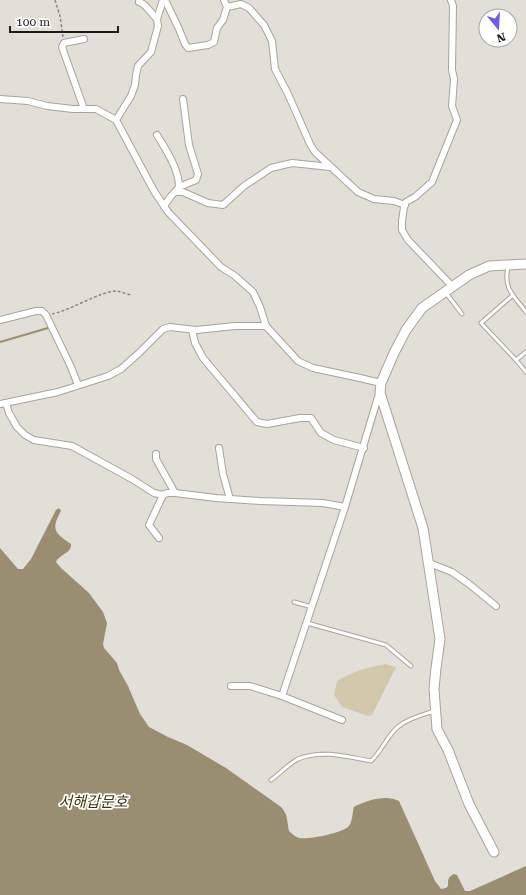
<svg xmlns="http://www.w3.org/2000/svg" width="526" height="895" viewBox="0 0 526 895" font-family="'Roboto Serif','Noto Sans KR',serif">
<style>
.green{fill:#d2c8ab}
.water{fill:#998e71}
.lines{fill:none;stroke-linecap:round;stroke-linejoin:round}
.stream{stroke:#998e71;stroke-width:2}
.lane-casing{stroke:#a6a49d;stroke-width:5}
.street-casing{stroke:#a6a49d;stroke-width:8}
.secondary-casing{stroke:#a6a49d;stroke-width:11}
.path{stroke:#898782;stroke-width:1.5;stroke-dasharray:3 2;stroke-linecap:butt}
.lane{stroke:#fff;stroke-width:3}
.street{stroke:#fff;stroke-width:6}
.secondary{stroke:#fff;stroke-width:9}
.labels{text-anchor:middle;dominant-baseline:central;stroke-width:3.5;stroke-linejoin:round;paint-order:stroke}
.water-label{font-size:15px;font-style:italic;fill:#42340c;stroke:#fff}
</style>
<rect width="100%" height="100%" fill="#e2dfd8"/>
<path class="green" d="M386,664L396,667L372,715L368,716L342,707L334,695L337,681C352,672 368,667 386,664Z"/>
<path class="water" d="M59,508L61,511C51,529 54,533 71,544C72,553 60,554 56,562L61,568L89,593L103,612L107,623L103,644L104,648L117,663L119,670L128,686L140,714L149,727L168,737L187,745L226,768L281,807C288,814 287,822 289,831C292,834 296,837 299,838C308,840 341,833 348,827C353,822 352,813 354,807C366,800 387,794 399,801L435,881L441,889L446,888L448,886C448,879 448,877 454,874L457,875L465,891H470L526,866V895H0V548L18,569H23L31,559L56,510Z"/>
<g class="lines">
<path class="stream" d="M0,342L48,328"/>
<defs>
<g id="lane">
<path d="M508,267C503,289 514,296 526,312"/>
<path d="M446,293L462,314"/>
<path d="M513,295L481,323L516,360"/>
<path d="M526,352L516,360L526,372"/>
<path d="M294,602L312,607"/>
<path d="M307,623L386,645L411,666"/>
<path d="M271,780C279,774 290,763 298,759C322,749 348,757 371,761C382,751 388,734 399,726C409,718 422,715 434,711"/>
</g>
<g id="street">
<path d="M165,0L179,29L185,44L188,48L208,45L214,42L217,28L223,20L227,7"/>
<path d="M224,0L227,7L241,4L249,8L264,25L272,41L275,69L288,94L310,144L315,152L358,192L374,199L394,201L405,205"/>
<path d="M451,0L453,6L452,70L454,79L452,106L457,120L432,182L415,197L406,202L404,207L402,221V230L408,240L452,286"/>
<path d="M139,2C147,4 151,14 157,19"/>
<path d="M84,39L64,43L62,47L84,109"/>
<path d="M0,99L28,101L47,106L73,109H96L116,120L154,191L168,212L221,267L235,276L253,292L260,307L266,326L298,361L313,368L360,378L381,383"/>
<path d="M116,120L131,96L135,85L136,75L138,66L151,52L158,26L157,19L163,0"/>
<path d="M157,135C166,150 179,169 179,187"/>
<path d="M175,192L179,187L196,180L198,174L189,145L183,99"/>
<path d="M164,206L171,196L175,192H183L208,203L223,205L244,186L271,168L292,163L330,167"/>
<path d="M0,320L36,311H42L46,315L71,367L78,385"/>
<path d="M192,330L195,343L203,358L257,422L267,424L300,418H311L321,433L334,440L364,448"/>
<path d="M6,403L9,413L17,427L25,435L34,440L72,446L132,479L154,493L163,495L167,493H175L216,498L260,501L323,503L345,507L378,397L380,393"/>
<path d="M0,404L58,392L108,376L121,369L139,353L163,329L170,327L196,330L235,326H266"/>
<path d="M219,448L223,474L230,499"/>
<path d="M156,454V459L175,493"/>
<path d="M159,538L149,525L163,495"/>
<path d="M429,563L452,572L469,584L496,606"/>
<path d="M231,686H250L282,696L342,720"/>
<path d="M282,696L345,507"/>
</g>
<path id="secondary" d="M494,852L469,804L448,750L437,729L434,689L436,668L440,639L423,528L380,393L381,383L394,353L406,330L422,308L469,275L489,266L526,264"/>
</defs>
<use href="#lane" class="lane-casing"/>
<use href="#street" class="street-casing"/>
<use href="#secondary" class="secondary-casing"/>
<g class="path">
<path d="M55,0L60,16L63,37"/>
<path d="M52,314C72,310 100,291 117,291C121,292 127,294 132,295"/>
</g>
<use href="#lane" class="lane"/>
<use href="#street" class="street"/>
<use href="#secondary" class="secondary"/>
</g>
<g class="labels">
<g class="water-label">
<text x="93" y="802">서해갑문호</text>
</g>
</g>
<g transform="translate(498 28) rotate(162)"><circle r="19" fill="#ffffff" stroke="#a4a4a3"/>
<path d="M0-3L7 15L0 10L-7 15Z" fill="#6d60da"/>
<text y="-6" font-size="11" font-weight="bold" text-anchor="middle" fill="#1c1b19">N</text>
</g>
<path d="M10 26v6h108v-6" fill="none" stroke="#1c1b19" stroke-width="2"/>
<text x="16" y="26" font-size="12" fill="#1c1b19" stroke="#ffffff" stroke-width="3" paint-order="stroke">100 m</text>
</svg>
